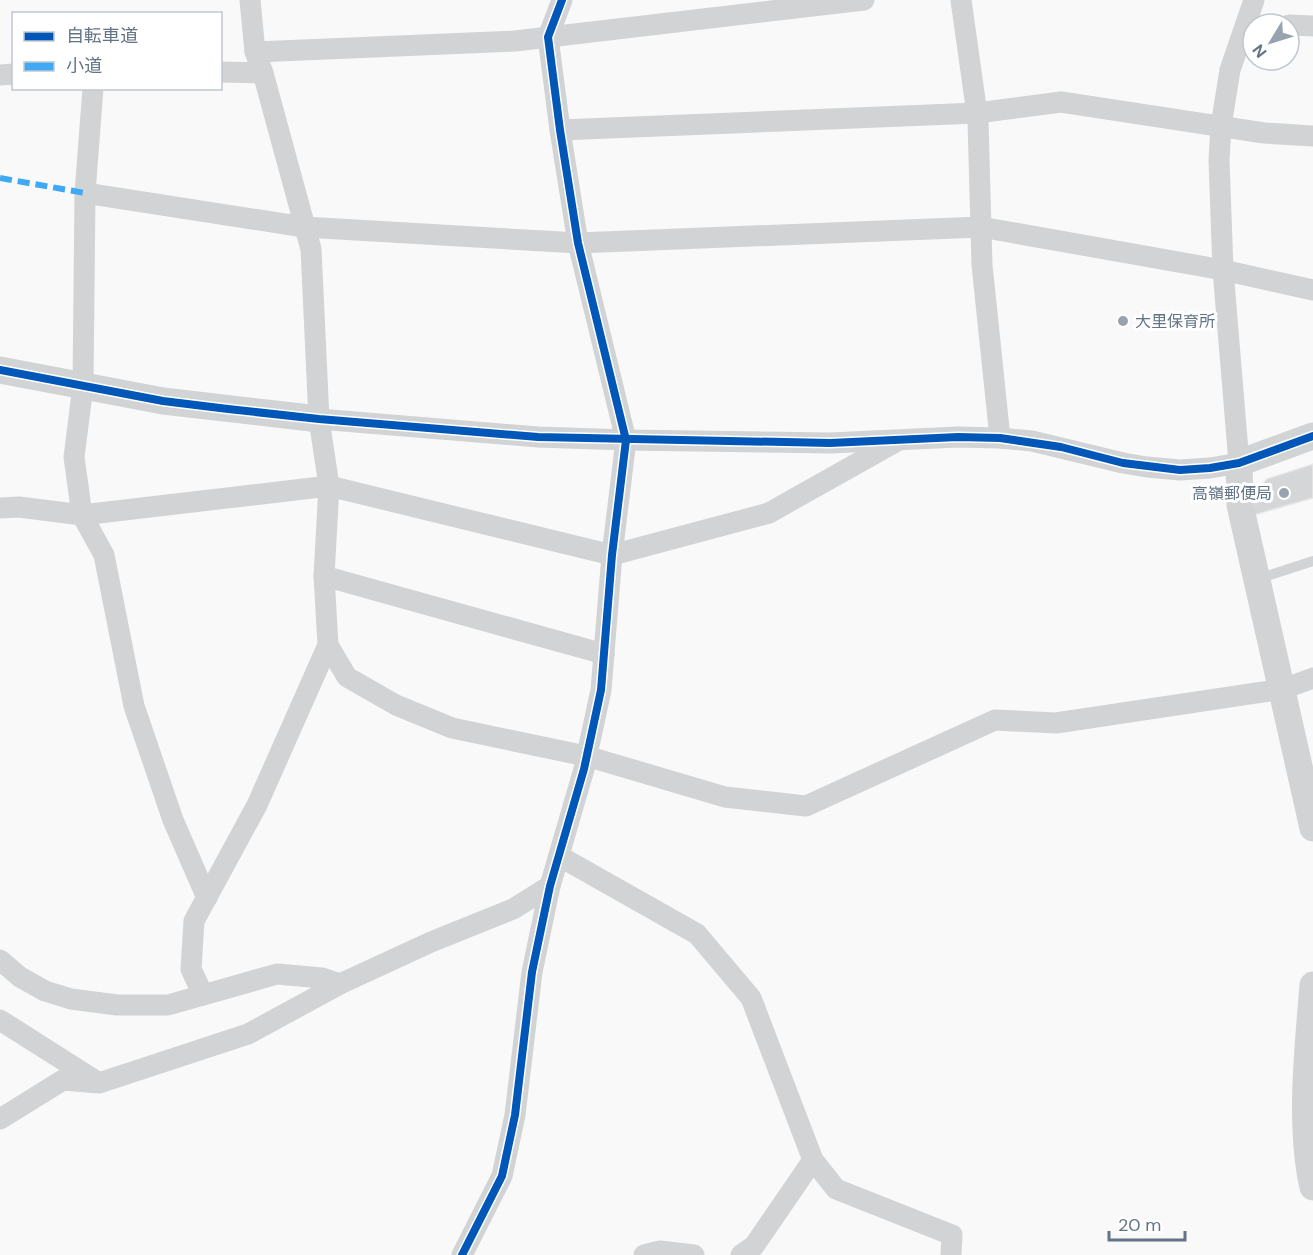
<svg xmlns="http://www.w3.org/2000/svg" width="1313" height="1255" viewBox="0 0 1313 1255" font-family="'DM Sans','Noto Sans JP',sans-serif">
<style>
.building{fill:#d5d6d8;stroke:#e8e8e8;stroke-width:1.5}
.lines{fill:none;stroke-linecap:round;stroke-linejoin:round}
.service{stroke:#d2d3d4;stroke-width:10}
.minor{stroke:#d2d3d4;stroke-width:21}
.tertiary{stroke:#d2d3d4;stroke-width:27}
.quiet{stroke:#3fa9f5;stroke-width:6;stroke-dasharray:12 6;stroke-linecap:butt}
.cycleway-casing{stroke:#fff;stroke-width:11}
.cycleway{stroke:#0057b8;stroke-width:8}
.poi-dot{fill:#97a3ae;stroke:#fff;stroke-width:2}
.labels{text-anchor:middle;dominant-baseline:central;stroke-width:6;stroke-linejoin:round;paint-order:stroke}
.poi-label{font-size:16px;fill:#627486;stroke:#fff;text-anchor:start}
</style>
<rect width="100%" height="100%" fill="#f9f9f9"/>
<path class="building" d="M1313,464V498L1254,515L1253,499L1258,488L1267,479Z"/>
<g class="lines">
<path class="service" d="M1258,579L1313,561"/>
<g class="minor">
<path d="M961,0L978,121L982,265L1000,438"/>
<path d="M1289,25L1313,26"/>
<path d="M255,52L515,41L864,0"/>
<path d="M220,72L263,73"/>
<path d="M0,75L14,74"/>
<path d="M93,88L85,193L83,386L74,457L82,515L329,486L612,555L769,513L897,441"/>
<path d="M560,130L977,113L1061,102L1264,133L1313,136"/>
<path d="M85,193L304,227L578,243L981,227L1223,270L1313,290"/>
<path d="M319,419L538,437L626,440L830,443L958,437L1000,438L1032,441L1123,463L1147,467L1180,470L1210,468L1239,463L1223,270L1219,160L1221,126L1230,70L1254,0"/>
<path d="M0,508L19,507L82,515L104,555L134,706L173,820L207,898"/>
<path d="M324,576L604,654"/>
<path d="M328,645L347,677L396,705L452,728L586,756L725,797L806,806L995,720L1056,723L1283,689L1313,678"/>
<path d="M559,856L697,934L751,998L813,1160L754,1246L741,1255"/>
<path d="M0,960L20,977L45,991L71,999L117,1005H168L277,974L322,978L340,984"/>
<path d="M203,995L191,969L194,921L257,805L328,645L324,576L329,486L319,419L311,249L263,73L255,52L250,0"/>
<path d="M0,1020L96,1081"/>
<path d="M0,1119L63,1080L99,1083L248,1034L340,984L431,942L513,909L550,886"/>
<path d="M813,1160L836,1189L952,1235L951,1255"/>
<path d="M462,1255L502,1176L515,1115L532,972L550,886L584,769L601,690L612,555L626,440L578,243L560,130L548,37L562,0"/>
<path d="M644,1255L660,1251L694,1255"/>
</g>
<g class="tertiary">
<path d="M0,370L163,401L319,419"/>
<path d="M1313,436L1239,463L1240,505L1313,828"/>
<path d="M1313,985C1308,1048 1299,1126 1313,1187"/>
</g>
<path class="quiet" d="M0,178L85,193"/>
<defs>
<g id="cycleway">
<path d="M0,370L163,401L228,409L319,419L538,437L830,443L958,437L1000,438L1061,447L1123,463L1180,470L1210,468L1239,463L1313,436"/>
<path d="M462,1255L502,1176L515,1115L532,972L550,886L584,769L601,690L612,555L626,440L578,243L560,130L548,37L562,0"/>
</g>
</defs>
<use href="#cycleway" class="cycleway-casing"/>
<use href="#cycleway" class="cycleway"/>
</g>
<g class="poi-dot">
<circle cx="1123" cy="321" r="6"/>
<circle cx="1284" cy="493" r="6"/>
</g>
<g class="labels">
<g class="poi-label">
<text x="1135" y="321">大里保育所</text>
<text x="1272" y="493" text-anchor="end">高嶺郵便局</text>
</g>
</g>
<rect x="12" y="12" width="210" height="78" fill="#ffffff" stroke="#c0c7cf" stroke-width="1.5"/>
<rect x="24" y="32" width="30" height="9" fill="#0057b8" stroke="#c0c7cf" stroke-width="1.5"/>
<text x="66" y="42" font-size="18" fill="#627486">自転車道</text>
<rect x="24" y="62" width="30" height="9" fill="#3fa9f5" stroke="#c0c7cf" stroke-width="1.5"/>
<text x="66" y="72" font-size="18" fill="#627486">小道</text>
<g transform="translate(1271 42) rotate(232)"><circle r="28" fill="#ffffff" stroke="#c0c7cf" stroke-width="1.5"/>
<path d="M0-4.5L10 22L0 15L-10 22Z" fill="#97a3ae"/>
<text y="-9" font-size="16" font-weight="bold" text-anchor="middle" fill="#627486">N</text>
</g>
<path d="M1109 1231v9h76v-9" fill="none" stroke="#627486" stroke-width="3"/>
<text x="1118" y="1231" font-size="18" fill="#627486" stroke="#ffffff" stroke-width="4.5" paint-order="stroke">20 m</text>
</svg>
